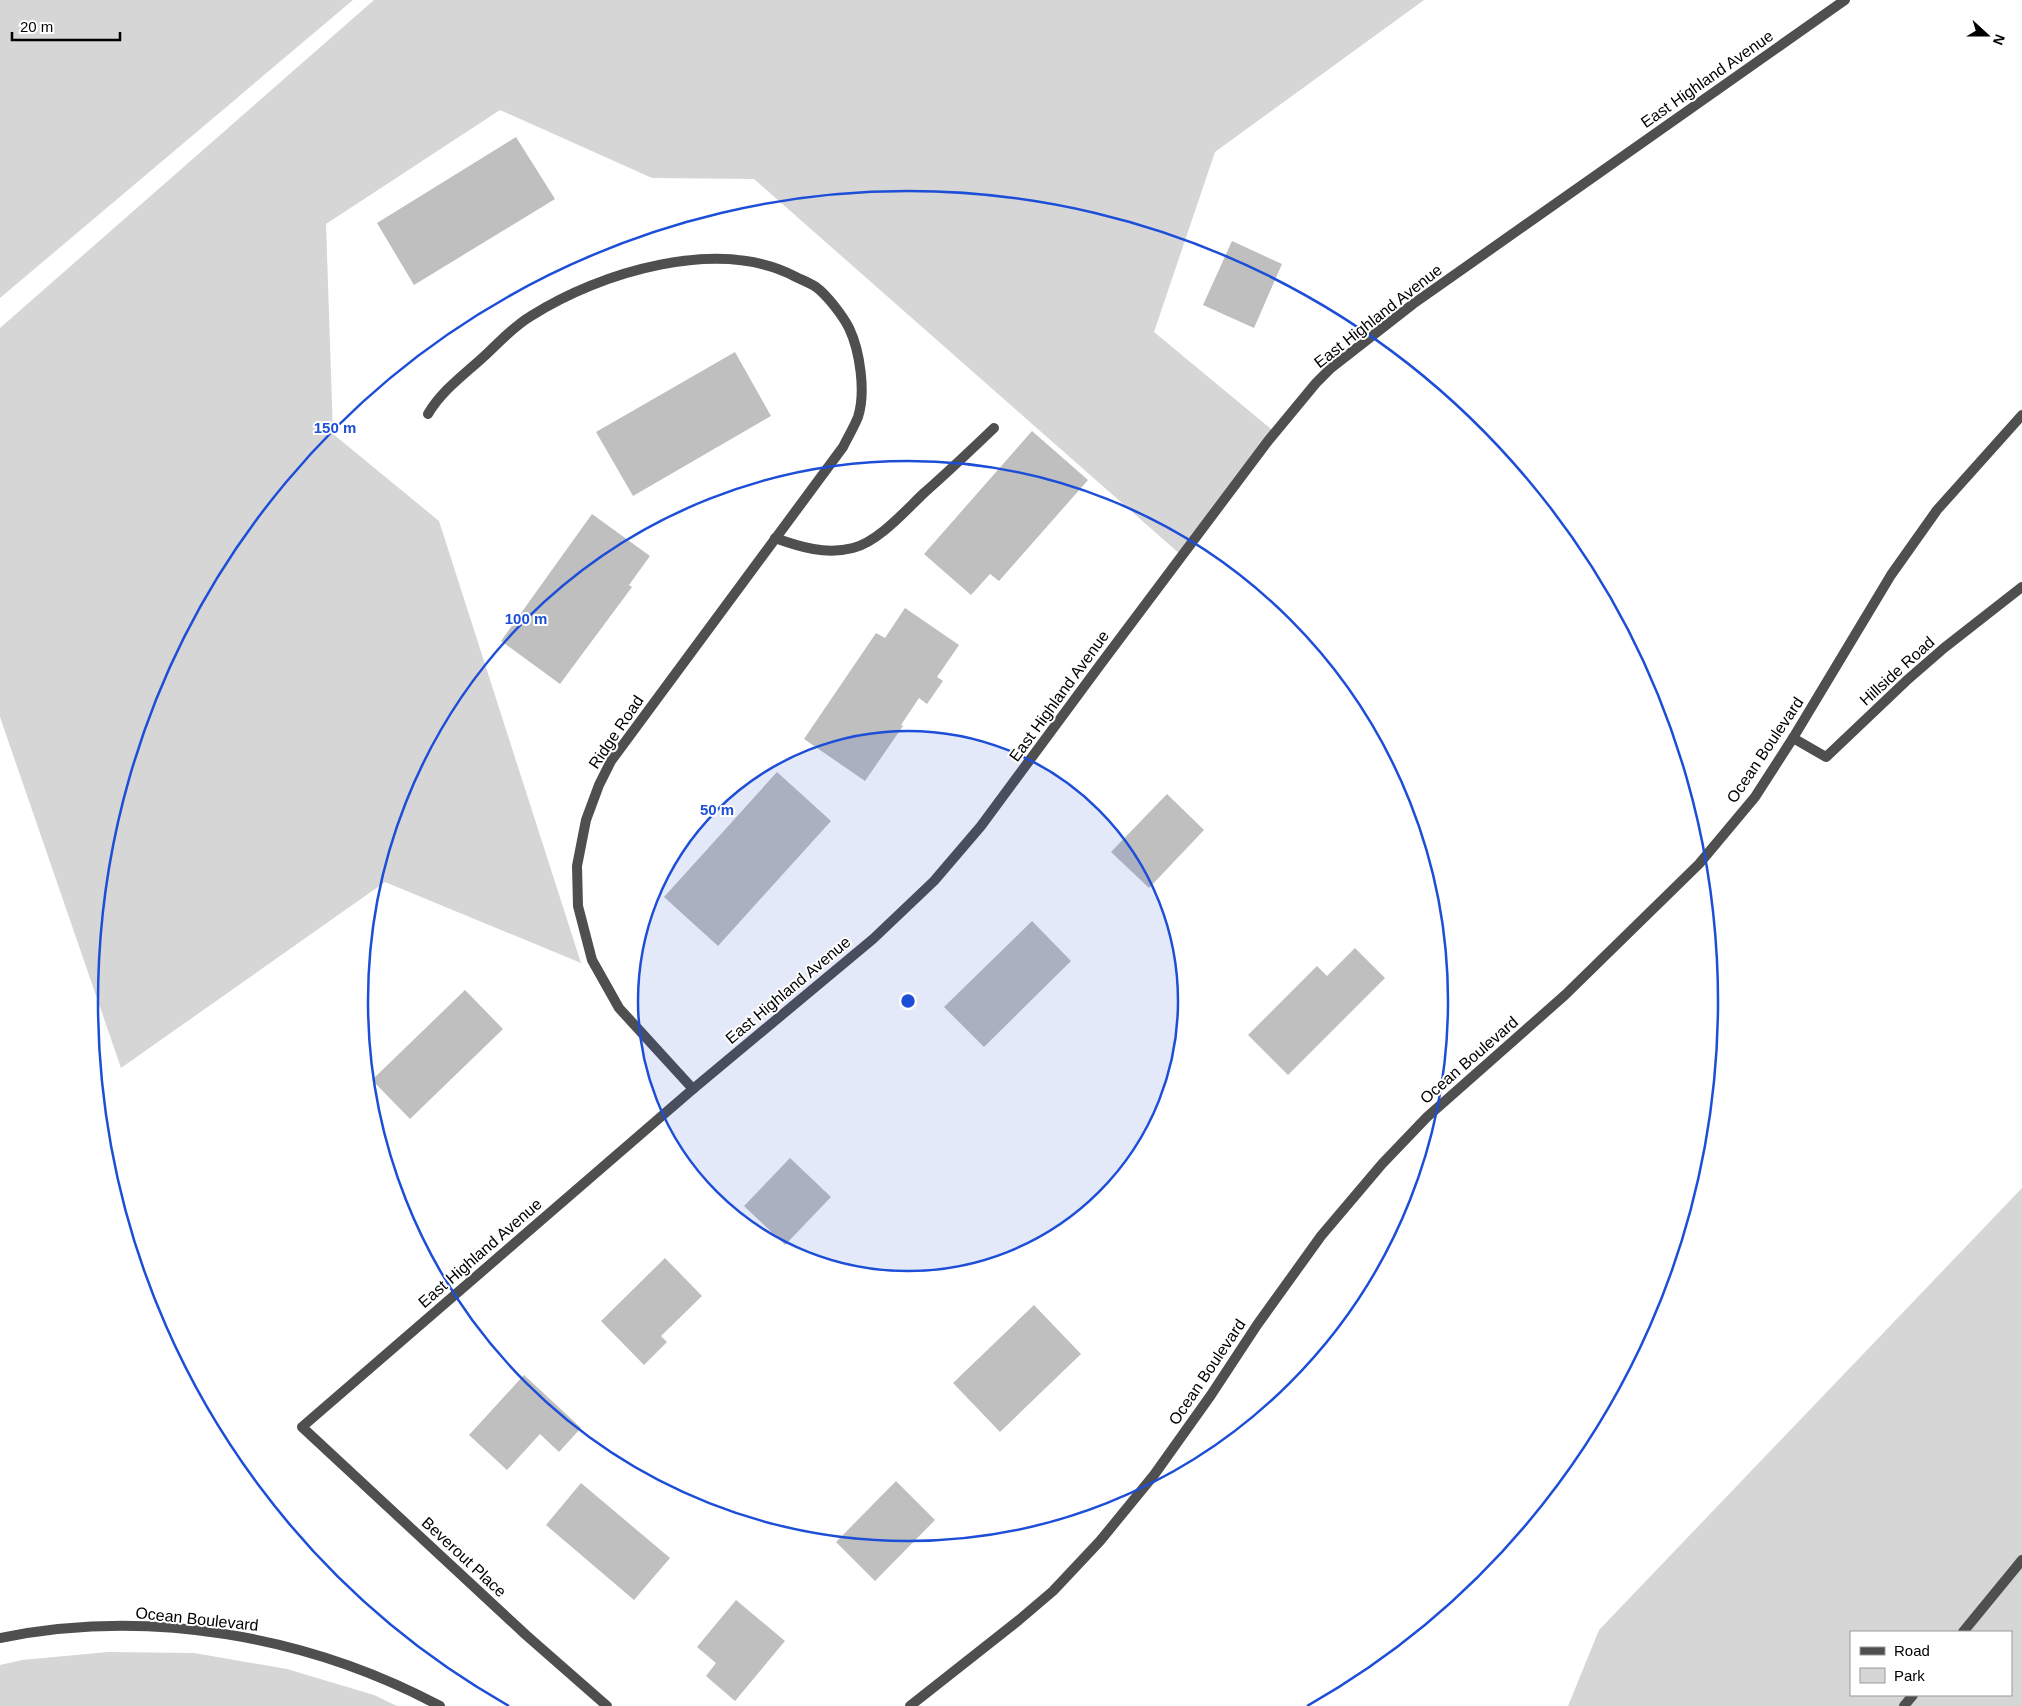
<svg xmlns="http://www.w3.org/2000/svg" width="2022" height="1706" viewBox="0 0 2022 1706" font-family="Helvetica,sans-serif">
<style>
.green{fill:#d6d6d6;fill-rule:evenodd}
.building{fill:#bfbfbf}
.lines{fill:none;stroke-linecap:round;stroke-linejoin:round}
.service{stroke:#4f4f4f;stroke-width:10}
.minor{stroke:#4f4f4f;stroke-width:10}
.tertiary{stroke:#4f4f4f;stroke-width:10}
.ring{fill:none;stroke:#1d4ed8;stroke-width:2.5}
.labels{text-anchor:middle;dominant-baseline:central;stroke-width:4;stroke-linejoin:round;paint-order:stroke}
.street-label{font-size:16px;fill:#000;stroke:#fff}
.centre{fill:#1d4ed8;stroke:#fff;stroke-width:2.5}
.ring-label{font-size:15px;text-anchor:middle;font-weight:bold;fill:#1d4ed8;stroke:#fff;stroke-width:4;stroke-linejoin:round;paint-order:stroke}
</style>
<rect width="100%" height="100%" fill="#fff"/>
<g class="green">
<path d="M0,0H353L0,298Z"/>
<path d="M374,0H1424L1215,152L1154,332L1277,434L1181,555L754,179L652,178L500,110L326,224L333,434L439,521L581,963L385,882L121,1068L0,717V328Z"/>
<path d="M2022,1188V1706H1568L1599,1630ZM1851,1632H2011V1695H1851Z"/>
<path d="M108,1652L194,1653L287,1669L374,1695L397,1706H0V1665L22,1660Z"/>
</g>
<g class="building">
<path d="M516,137L555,199L414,285L377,223Z"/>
<path d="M1232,241L1282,264L1254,328L1203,305Z"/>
<path d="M735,352L771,416L633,496L596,432Z"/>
<path d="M1032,431L1088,480L999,581L990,574L971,595L924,554Z"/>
<path d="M592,514L650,556L629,585L632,587L560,684L501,641Z"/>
<path d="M905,608L959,645L937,677L943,681L927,704L919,698L901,725L903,726L865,781L804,739L876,633L885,638Z"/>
<path d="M777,772L831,821L718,946L664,897Z"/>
<path d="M1167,794L1204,830L1149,888L1111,852Z"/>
<path d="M1032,921L1071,961L984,1047L944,1007Z"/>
<path d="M1355,948L1385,978L1288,1075L1248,1035L1317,966L1327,976Z"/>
<path d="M465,990L503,1029L410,1119L372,1080Z"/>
<path d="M790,1158L831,1197L785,1245L744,1206Z"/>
<path d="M665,1258L702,1296L661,1336L667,1342L644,1365L601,1321Z"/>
<path d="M1034,1305L1081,1354L1000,1432L953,1383Z"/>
<path d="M524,1375L581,1428L559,1452L540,1434L507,1470L469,1435Z"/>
<path d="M896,1481L935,1520L875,1581L836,1542Z"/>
<path d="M581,1483L670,1558L634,1600L546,1525Z"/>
<path d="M736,1600L785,1641L735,1701L706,1676L716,1663L697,1647Z"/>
</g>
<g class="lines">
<path class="service" d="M775,538C800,547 826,555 853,548C878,542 905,511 924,493C948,472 971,450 994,428"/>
<g class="minor">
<path d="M428,414C441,392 461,377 480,360C497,345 511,328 531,316C600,272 719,236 796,277C802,280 810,283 816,287C827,295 843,316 849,328C860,351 866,392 858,417C854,427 848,437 843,447L611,761L599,785L586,820L577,866L578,906L592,960L619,1008L693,1089"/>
<path d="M1793,738L1826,757L1906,681L1944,648L2022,587"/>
<path d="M1963,1632L2022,1560"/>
<path d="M607,1706L526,1635L302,1427L693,1089L873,939L934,881L981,826L1100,665L1268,441L1316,383L1331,368L1413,304L1845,0"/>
<path d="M1904,1706L1913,1695"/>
</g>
<g class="tertiary">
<path d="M0,1638C148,1608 307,1635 440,1706"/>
<path d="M910,1706L1019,1620L1053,1591L1100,1541L1154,1475L1211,1395L1257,1325L1321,1236L1382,1164L1427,1117L1565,995L1699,864L1755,797L1793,738L1891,575L1937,510L2022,415"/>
</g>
</g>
<circle cx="908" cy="1001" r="270" fill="#1d4ed8" fill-opacity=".12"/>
<g class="ring">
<circle cx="908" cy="1001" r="270"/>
<circle cx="908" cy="1001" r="540"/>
<path d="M509 1706A810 810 0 1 1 1307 1706"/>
</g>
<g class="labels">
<g class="street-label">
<text transform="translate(1707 79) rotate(-35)">East Highland Avenue</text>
<text transform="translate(1378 316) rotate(-38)">East Highland Avenue</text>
<text transform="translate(1897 671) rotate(-42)">Hillside Road</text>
<text transform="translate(1059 696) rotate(-54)">East Highland Avenue</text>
<text transform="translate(616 732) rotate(-56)">Ridge Road</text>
<text transform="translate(1765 750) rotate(-56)">Ocean Boulevard</text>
<text transform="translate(788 990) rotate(-40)">East Highland Avenue</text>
<text transform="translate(1469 1060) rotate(-41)">Ocean Boulevard</text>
<text transform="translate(480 1253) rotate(-41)">East Highland Avenue</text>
<text transform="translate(1207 1372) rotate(-56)">Ocean Boulevard</text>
<text transform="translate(464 1557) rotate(43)">Beverout Place</text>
<text transform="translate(197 1619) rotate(6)">Ocean Boulevard</text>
</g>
</g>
<circle cx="908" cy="1001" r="8" class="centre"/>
<g class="ring-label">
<text x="335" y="433">150 m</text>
<text x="526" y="624">100 m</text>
<text x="717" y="815">50 m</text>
</g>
<rect x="1850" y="1631" width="162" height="65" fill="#ffffff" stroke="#999999"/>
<rect x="1860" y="1647" width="25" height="8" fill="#4f4f4f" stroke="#999999"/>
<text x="1894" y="1656" font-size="15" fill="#000000">Road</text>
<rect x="1860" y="1668" width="25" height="15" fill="#d6d6d6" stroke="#999999"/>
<text x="1894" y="1681" font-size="15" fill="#000000">Park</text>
<g transform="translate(1987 35) rotate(111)" stroke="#ffffff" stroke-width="4" paint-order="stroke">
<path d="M0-4L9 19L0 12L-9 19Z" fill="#000000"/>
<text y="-8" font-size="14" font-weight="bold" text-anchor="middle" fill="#000000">N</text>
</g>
<path d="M12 32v8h108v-8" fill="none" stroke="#000000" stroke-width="2.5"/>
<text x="20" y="32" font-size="15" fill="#000000" stroke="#ffffff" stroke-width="4" paint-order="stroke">20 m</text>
</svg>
